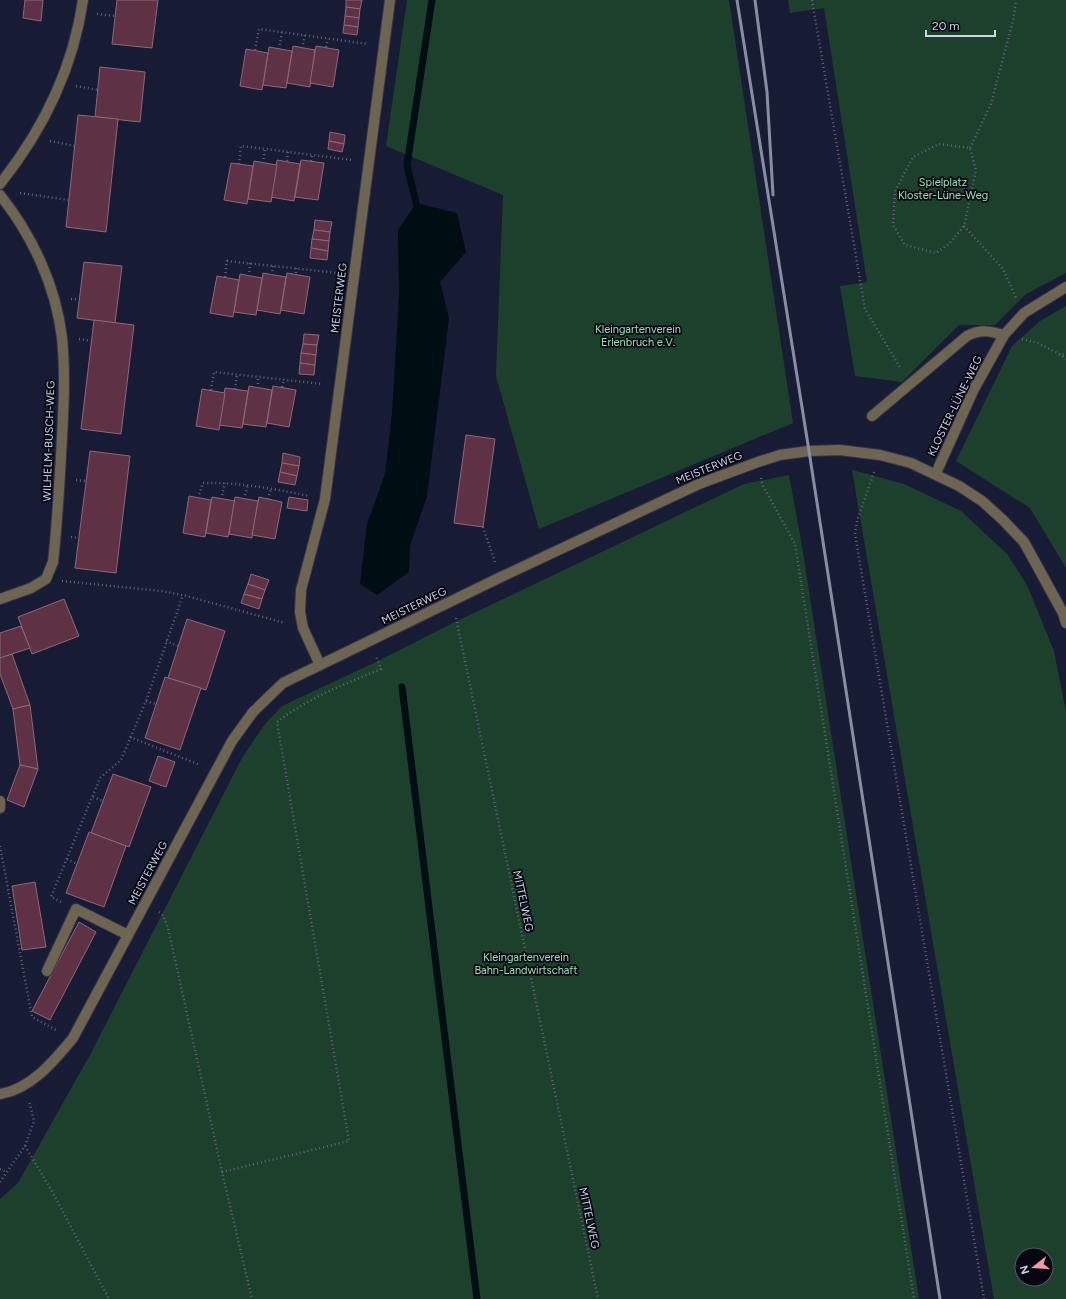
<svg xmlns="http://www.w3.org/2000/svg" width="1066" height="1299" viewBox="0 0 1066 1299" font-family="Figtree,sans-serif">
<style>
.green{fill:#1d402c;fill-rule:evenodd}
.water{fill:#000d12}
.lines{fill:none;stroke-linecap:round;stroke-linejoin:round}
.stream{stroke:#000d12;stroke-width:7}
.building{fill:#5e3145;stroke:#8c6978}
.minor-casing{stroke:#31354d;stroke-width:12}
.path{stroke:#61657b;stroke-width:2.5;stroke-dasharray:1 3;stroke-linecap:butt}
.minor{stroke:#6d6551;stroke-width:10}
.rail{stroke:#898da2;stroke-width:3}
.labels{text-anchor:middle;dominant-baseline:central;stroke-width:3.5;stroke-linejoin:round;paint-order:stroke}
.park-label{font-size:11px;fill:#99e5b6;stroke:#060712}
.street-label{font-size:11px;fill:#cfd3e5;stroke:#060712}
</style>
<rect width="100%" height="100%" fill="#171b34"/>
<g class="green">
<path d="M407,0H729L793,423L539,529L496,376L503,195L386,146Z"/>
<path d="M788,0H1066V273L1026,294L995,325H959L902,382L855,376L840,286L867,282L824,8L790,13Z"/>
<path d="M1066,306V568L1030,508L956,461L1012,346L1040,321Z"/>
<path d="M852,470L904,484L961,511L1007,554L1027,585L1054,651L1066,712V1299H994ZM1022,1255H1046V1279H1022Z"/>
<path d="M789,475L802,546L919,1299H0V1199L18,1183L91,1053L242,758L265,724L282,706L378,661L457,621L744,484Z"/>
</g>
<path class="water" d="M416,203L457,213L466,252L440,282L449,318L427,496L410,546L409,572L377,595L360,584L367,524L385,474L392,414L399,295L398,230Z"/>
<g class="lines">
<g class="stream">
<path d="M416,203L407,165L432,0"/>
<path d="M402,687L477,1299"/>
</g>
</g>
<g class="building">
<path d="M25,0H43L41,21L23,18Z"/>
<path d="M117,0H158L152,48L112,44Z"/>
<path d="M346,0H362L360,9L346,7Z"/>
<path d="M346,7L360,9L359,18L345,16Z"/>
<path d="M345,16L359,18L358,27L344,25Z"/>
<path d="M344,25L358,27L357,35L343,33Z"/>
<path d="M293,46L315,50L310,87L287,83Z"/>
<path d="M316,46L339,50L333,87L310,83Z"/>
<path d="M269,47L292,51L286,88L263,85Z"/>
<path d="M246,49L268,53L262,90L240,86Z"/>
<path d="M100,67L145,72L140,122L95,117Z"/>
<path d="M78,115L118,119L106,232L66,227Z"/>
<path d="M330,132L345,135L344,144L329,141Z"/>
<path d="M329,141L344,144L342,152L328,149Z"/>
<path d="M277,160L300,164L294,201L271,197Z"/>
<path d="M301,160L324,163L318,200L295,197Z"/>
<path d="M254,161L277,165L271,202L248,199Z"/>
<path d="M231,163L253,166L247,204L224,200Z"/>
<path d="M315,220L332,222L330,232L314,230Z"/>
<path d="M314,230L330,232L329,241L312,239Z"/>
<path d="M312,239L329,241L328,251L311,248Z"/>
<path d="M311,248L328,251L327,260L310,258Z"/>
<path d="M84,262L122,266L115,323L77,318Z"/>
<path d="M263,273L286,277L280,314L257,310Z"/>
<path d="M287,273L310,277L304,314L281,310Z"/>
<path d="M240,274L262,278L256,315L234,312Z"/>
<path d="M217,276L239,280L233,317L210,313Z"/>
<path d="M94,320L134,325L121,434L81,429Z"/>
<path d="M304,334L319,335L317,345L303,344Z"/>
<path d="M303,344L317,345L316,355L301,353Z"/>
<path d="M301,353L316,355L315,365L300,363Z"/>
<path d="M300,363L315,365L314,375L299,374Z"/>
<path d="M249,386L272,390L266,427L243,424Z"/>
<path d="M273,386L296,390L289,427L267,423Z"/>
<path d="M225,388L248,391L242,428L219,425Z"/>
<path d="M202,389L225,393L219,430L196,426Z"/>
<path d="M466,435L495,439L483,527L454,523Z"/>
<path d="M90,451L130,456L116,573L75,568Z"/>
<path d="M283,453L300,457L299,466L282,463Z"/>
<path d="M282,463L299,466L297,476L280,472Z"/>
<path d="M280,472L297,476L295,485L278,482Z"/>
<path d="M189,496L211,500L205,537L183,533Z"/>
<path d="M212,497L235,501L228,537L206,533Z"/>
<path d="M235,497L258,501L252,538L229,534Z"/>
<path d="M259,497L282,502L275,539L252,535Z"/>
<path d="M289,497L308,500L307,511L287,508Z"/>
<path d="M251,574L269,580L265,590L248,584Z"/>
<path d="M248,584L265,590L262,599L244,594Z"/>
<path d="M244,594L262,599L259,609L241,603Z"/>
<path d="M64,599L79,636L32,654L18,617Z"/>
<path d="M187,619L225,631L206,690L168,678Z"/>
<path d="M21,626L30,648L0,658V633Z"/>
<path d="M12,654L30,705L13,709L0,674V658Z"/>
<path d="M165,677L201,688L180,750L145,738Z"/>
<path d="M30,705L38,769L20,765L13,709Z"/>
<path d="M158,756L175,762L166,787L149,781Z"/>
<path d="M20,765L38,769L24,807L7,800Z"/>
<path d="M113,774L151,787L129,847L91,833Z"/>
<path d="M89,832L126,846L104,907L66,893Z"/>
<path d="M35,882L46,947L22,950L12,886Z"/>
<path d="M79,922L96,932L50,1020L32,1011Z"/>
</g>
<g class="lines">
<defs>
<g id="minor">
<path d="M0,184C43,130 73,69 83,0"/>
<path d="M0,195C32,235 56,286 62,338C66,377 63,417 61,456C59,491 57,527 53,562L46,579L31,588L0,599"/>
<path d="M872,416L967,336C981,329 990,331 1004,335"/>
<path d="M936,473L974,389L1004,335L1024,313L1066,287"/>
<path d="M320,665L303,628L300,612L301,590L325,499L390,0"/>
<path d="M0,801V808"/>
<path d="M47,971L76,909L128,935"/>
<path d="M0,1094C31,1089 54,1061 73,1038L232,741L253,712L283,683L501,577L699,484L758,462L780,455L809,451L840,450L880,455L911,463L959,486L982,501L1003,520L1024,542L1063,613L1066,623"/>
</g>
</defs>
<use href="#minor" class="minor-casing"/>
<g class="path">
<path d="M812,0L865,309L901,369"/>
<path d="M97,14L115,16"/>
<path d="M326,47L328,39"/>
<path d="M302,48L305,35"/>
<path d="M279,49L282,32"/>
<path d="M255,50L259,29L368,44"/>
<path d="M76,86L98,90"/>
<path d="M50,141L75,146"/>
<path d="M939,144L970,148L976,170L964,226L949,244L936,253L905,245L893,225L895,191L913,157Z"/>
<path d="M970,148L991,104L1013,21L1016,0"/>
<path d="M287,161L288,152"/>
<path d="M311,161L312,155"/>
<path d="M263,163L265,149"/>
<path d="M239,164L241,146L353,160"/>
<path d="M20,193L69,200"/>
<path d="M964,226L1003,269L1016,298"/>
<path d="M296,268V275"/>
<path d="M272,275L273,265"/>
<path d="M249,276L250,263"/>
<path d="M225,277L227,261L338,273"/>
<path d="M71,299H79"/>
<path d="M79,339L91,341"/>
<path d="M1022,339L1038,343L1059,354L1066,355"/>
<path d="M1059,354L1066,359"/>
<path d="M282,387L284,379"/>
<path d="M258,388V376"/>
<path d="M235,389L237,374"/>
<path d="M211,390L214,372L323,384"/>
<path d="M874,472L857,521L855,534L984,1299"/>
<path d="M761,478L762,484L795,544L914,1299"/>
<path d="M76,480L86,481"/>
<path d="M198,498L203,483C240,482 274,489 309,496"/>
<path d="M221,499L225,483"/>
<path d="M244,499L248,484"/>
<path d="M268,499L271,489"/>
<path d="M483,527L495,562"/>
<path d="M71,537L79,538"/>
<path d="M62,581L161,591L183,595L285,623"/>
<path d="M456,618L598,1299"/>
<path d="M166,641L178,646"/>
<path d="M146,701L156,704"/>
<path d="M130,737L200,765"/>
<path d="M93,797L103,801"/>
<path d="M0,846L32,1017L58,1031"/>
<path d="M67,859L77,864"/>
<path d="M61,902L51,897L100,778L121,760L146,701L183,595"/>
<path d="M159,912L163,915L168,928L222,1172L252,1299"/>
<path d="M25,1146L53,1193L109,1299"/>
<path d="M0,1169L7,1172"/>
<path d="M222,1172L349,1141L277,722C308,698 345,684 381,669L376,656"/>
<path d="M0,1182L25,1146L34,1121L29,1100"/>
</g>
<use href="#minor" class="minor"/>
<g class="rail">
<path d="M737,0L809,451L940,1299"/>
<path d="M755,0L767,92L773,195"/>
</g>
</g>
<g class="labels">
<g class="park-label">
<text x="943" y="182">Spielplatz<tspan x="943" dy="13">Kloster-Lüne-Weg</tspan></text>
<text x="638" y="329">Kleingartenverein<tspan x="638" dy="13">Erlenbruch e.V.</tspan></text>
<text x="526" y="957">Kleingartenverein<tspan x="526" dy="13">Bahn-Landwirtschaft</tspan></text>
</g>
<g class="street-label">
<text transform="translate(339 298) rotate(-83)">MEISTERWEG</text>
<text transform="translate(955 406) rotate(-64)">KLOSTER-LÜNE-WEG</text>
<text transform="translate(49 441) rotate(-88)">WILHELM-BUSCH-WEG</text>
<text transform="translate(709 468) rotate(-22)">MEISTERWEG</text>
<text transform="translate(414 606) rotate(-26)">MEISTERWEG</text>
<text transform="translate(148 873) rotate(-62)">MEISTERWEG</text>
<text transform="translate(523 901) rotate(78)">MITTELWEG</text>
<text transform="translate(589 1218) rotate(78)">MITTELWEG</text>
</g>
</g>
<g transform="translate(1034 1267) rotate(253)"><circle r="19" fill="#060712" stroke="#565966"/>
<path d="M0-3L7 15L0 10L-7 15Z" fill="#f49aa5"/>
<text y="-6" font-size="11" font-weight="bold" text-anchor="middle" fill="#cfd3e5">N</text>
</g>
<path d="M926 30v6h69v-6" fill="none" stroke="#cfd3e5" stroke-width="2"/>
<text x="932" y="30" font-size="12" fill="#cfd3e5" stroke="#060712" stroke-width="3" paint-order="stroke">20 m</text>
</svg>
